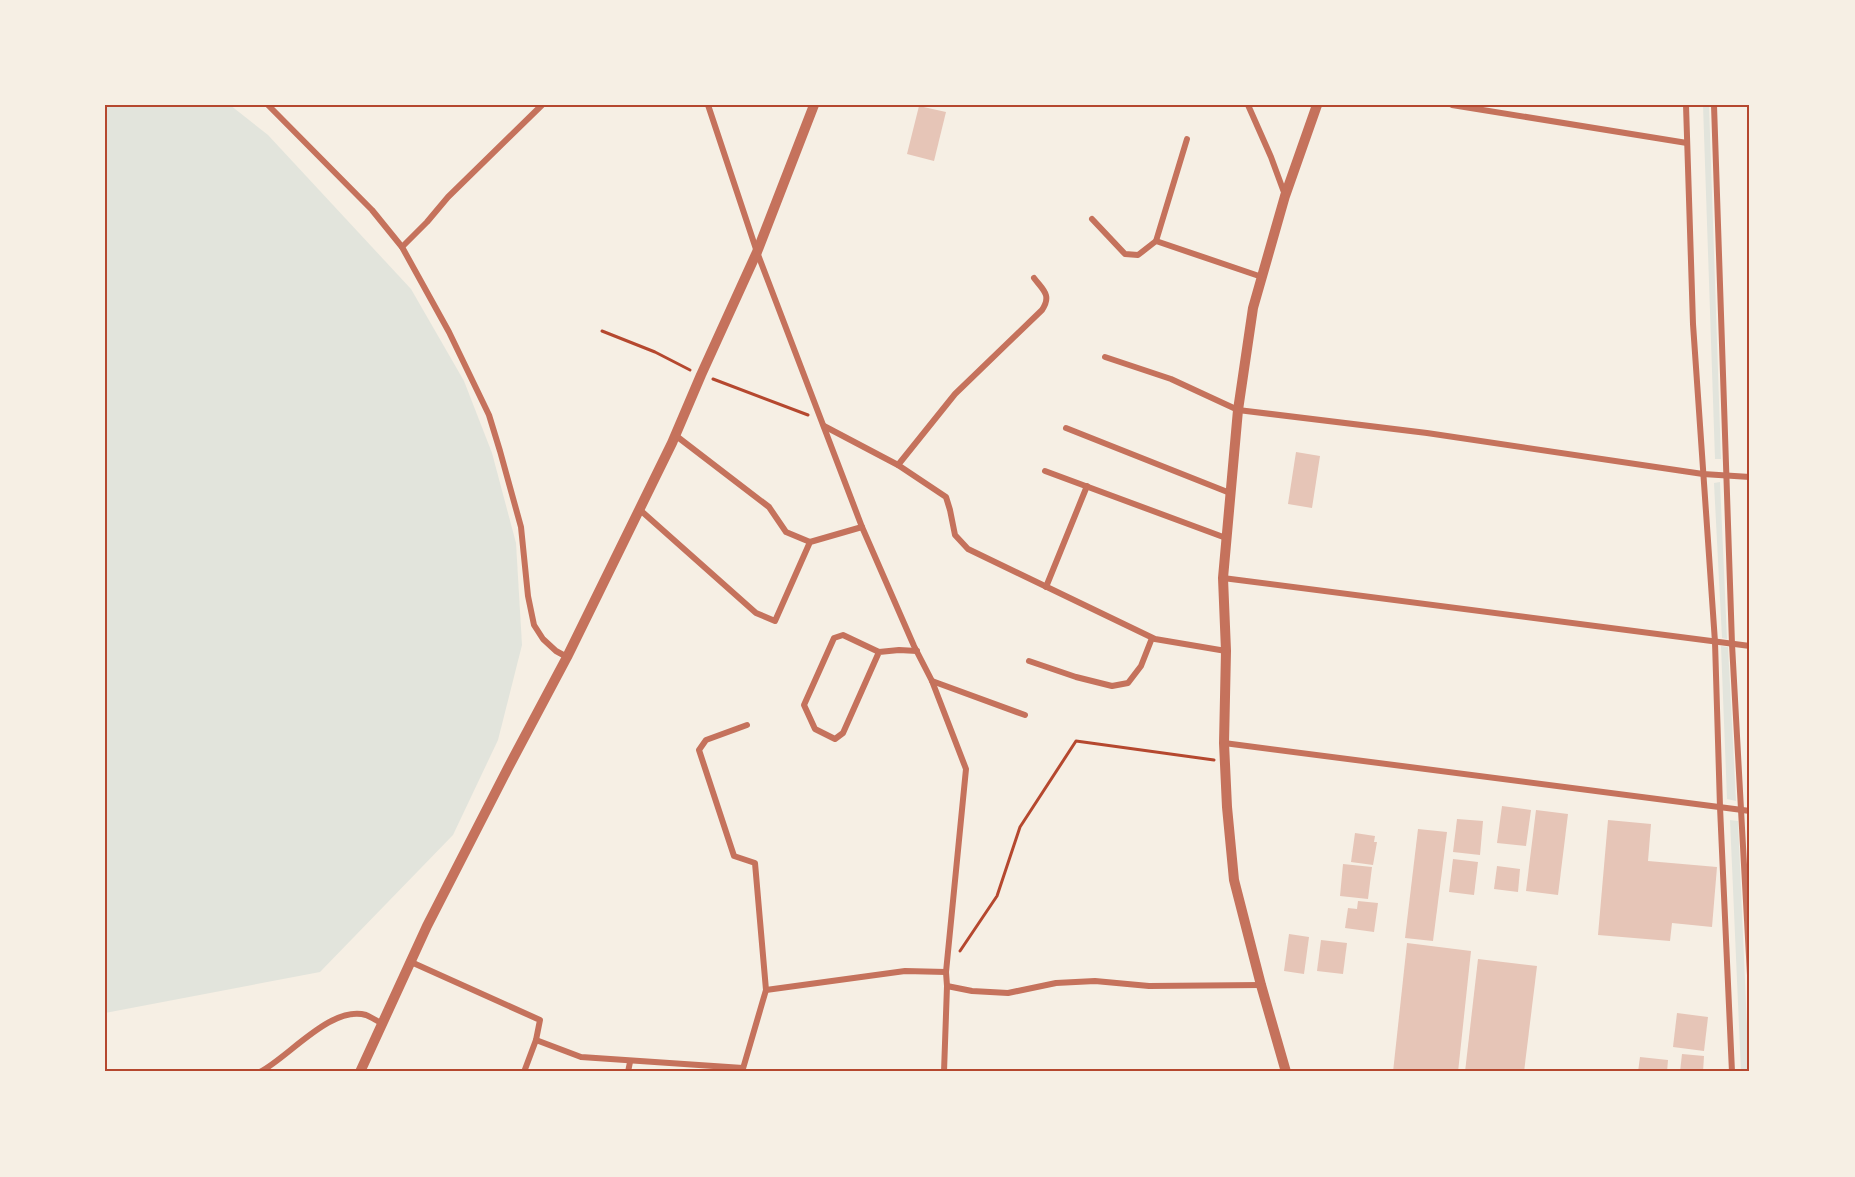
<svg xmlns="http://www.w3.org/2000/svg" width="1855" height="1177" viewBox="0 0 1855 1177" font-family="'Work Sans',sans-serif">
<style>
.green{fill:#e2e4dc}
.building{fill:#e6c5b7}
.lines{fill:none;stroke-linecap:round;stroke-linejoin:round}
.path{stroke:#b5482f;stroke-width:3}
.minor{stroke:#c5725c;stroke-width:6}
.tertiary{stroke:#c5725c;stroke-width:10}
.neatline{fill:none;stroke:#b5482f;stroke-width:2}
</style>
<rect width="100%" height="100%" fill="#f6efe4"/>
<g class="green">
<path d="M105,105H230L268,135L411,289L464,381L492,453L516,543L522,645L498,740L453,835L320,972L105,1013Z"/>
<path d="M1703,105H1709L1721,459H1715Z"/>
<path d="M1720,482L1727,639L1722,638L1714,483Z"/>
<path d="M1721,646L1728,647L1736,801L1727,799Z"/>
<path d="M1730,820L1738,821L1749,1072H1741Z"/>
</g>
<g class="building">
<path d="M919,106L946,112L934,161L907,154Z"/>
<path d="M1296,452L1320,456L1312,508L1288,504Z"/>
<path d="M1502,806L1531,810L1526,846L1497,843Z"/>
<path d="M1536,810L1568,814L1558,895L1526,891Z"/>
<path d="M1457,819L1483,821L1480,855L1453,852Z"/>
<path d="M1608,820L1651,824L1648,861L1717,867L1712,927L1672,923L1670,941L1598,935Z"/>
<path d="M1418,829L1447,832L1433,941L1405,938Z"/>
<path d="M1355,833L1375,836L1374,842H1377L1373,865L1351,862Z"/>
<path d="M1453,859L1478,862L1474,895L1449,892Z"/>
<path d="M1343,864L1372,867L1368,899L1340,896Z"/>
<path d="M1497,866L1520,869L1518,892L1494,889Z"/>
<path d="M1358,901L1378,903L1374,932L1345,928L1348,908L1357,909Z"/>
<path d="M1289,934L1309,937L1304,974L1284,971Z"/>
<path d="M1321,940L1347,943L1343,974L1317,971Z"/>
<path d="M1407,943L1471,951L1458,1072H1393Z"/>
<path d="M1478,959L1537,966L1524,1072H1465Z"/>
<path d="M1677,1013L1708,1017L1704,1051L1673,1047Z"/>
<path d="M1682,1054L1704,1056L1703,1072H1680Z"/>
<path d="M1640,1057L1668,1060L1667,1072H1638Z"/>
</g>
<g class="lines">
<g class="path">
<path d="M602,331L655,352L690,370"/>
<path d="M713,379L808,415"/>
<path d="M960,951L997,896L1020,827L1076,741L1214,760"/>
</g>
<g class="minor">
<path d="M268,105L372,210L402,247L449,332L489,415L500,451L521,527L528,596L534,625L543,639L556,651L567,657"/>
<path d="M708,105L757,252L862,527L914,646L932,681L966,769L946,972L947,986L944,1072"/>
<path d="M1248,105L1271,157L1285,195"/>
<path d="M1452,105L1687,143"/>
<path d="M1686,105L1693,324L1715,642L1720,807L1732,1072"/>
<path d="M1714,105L1732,644L1750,975"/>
<path d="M1092,219L1125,254L1138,255L1156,241L1187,139"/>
<path d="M1156,241L1262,277"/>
<path d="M402,247L427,222L448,197L542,105"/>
<path d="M1105,357L1171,379L1238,410L1427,433L1703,474L1750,477"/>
<path d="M824,426L898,465L946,497L950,510L955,535L968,549L1155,639L1226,651"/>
<path d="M1066,428L1230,493"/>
<path d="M675,435L769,507L786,532L810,542"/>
<path d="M898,465L955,394L1042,310C1052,295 1043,290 1034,278"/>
<path d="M1045,471L1226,538"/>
<path d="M639,509L756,613L775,621L810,542L862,527"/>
<path d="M1223,578L1750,646"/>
<path d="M1046,587L1087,486"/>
<path d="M879,652L843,733L835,739L815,729L804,705L834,638L843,635L879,652L899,650L917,651"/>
<path d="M1029,661L1076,677L1112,686L1128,683L1141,666L1152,638"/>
<path d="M932,681L1025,715"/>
<path d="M1224,743L1750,811"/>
<path d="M411,962L540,1020L536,1040L524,1072"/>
<path d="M947,986L972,991L1008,993L1056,983L1095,981L1149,986L1261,985"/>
<path d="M766,990L905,971L946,972"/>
<path d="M536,1040L581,1057L743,1068"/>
<path d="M260,1072C289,1057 331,1005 366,1015C371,1017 377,1021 383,1024"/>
<path d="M628,1072L630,1062"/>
<path d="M742,1072L766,990L755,863L734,856L699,750L706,740L747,725"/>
</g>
<g class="tertiary">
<path d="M360,1072L427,926L508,768L567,657L672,443L701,375L757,252L814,105"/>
<path d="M1286,1072L1261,985L1234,880L1227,807L1224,743L1226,651L1223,578L1238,410L1253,308L1285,196L1317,105"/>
</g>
</g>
<rect width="1855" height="1177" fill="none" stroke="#f6efe4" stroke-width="213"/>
<rect x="106" y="106" width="1642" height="964" class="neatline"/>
</svg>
